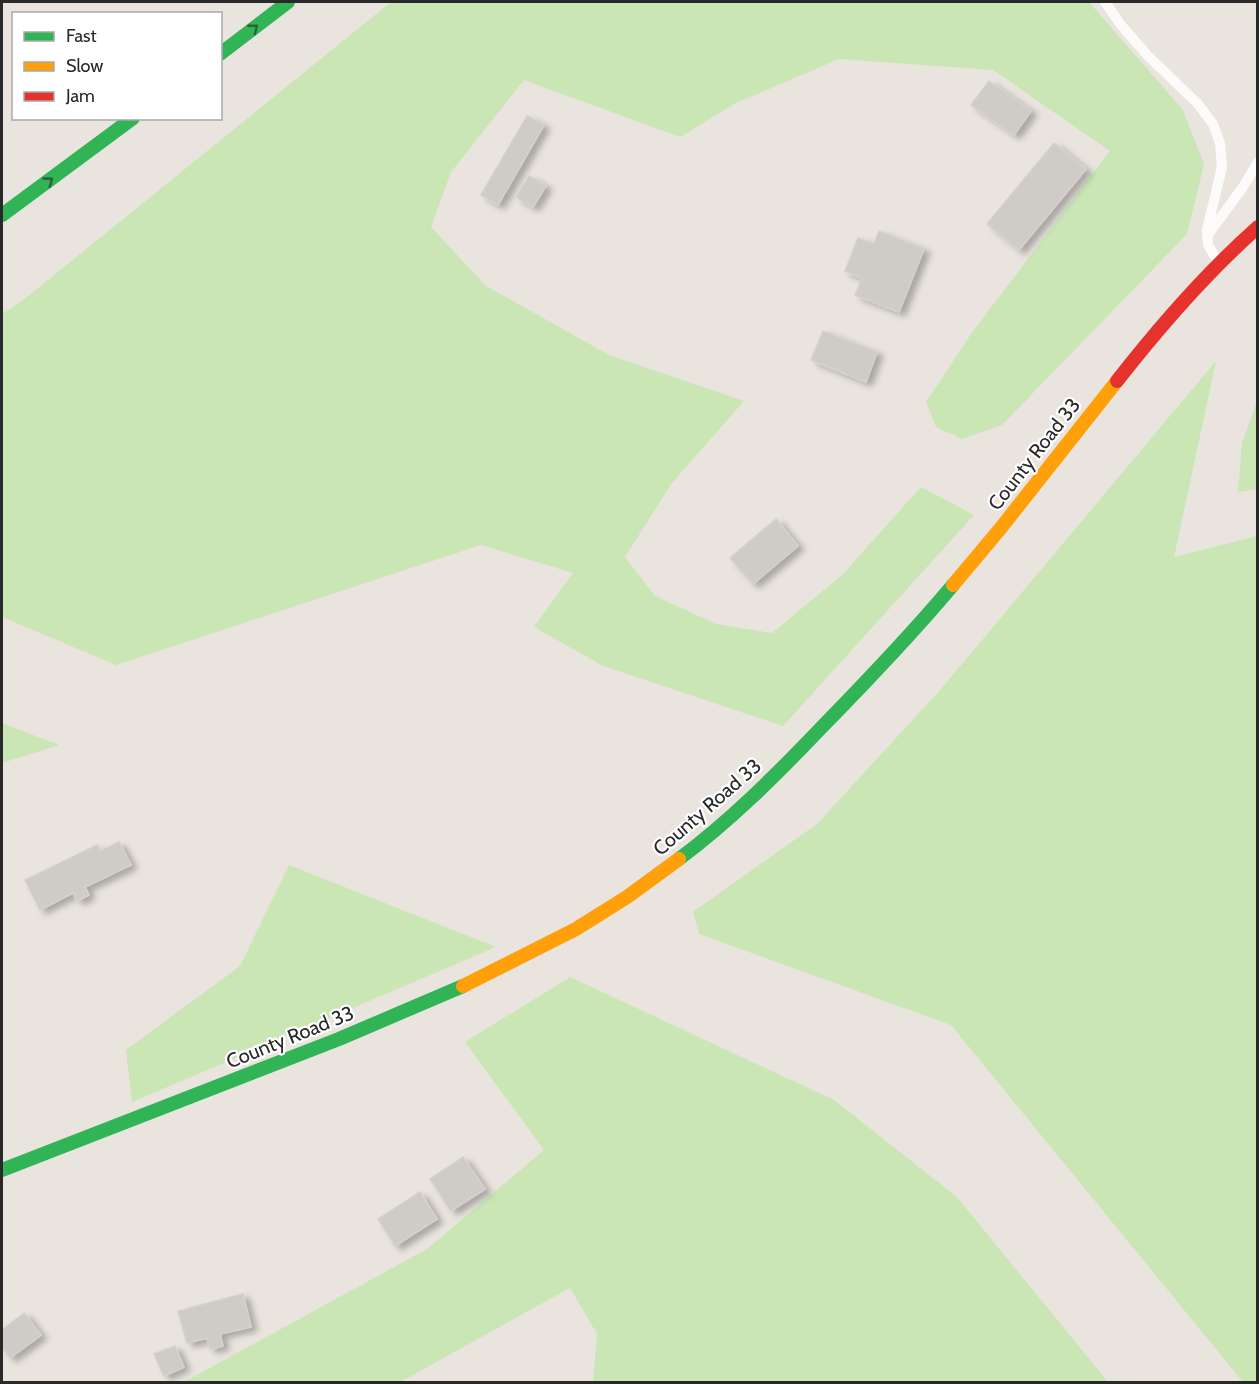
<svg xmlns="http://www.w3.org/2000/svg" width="1259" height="1384" viewBox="0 0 1259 1384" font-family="Cabin,sans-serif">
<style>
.green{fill:#cae6b5}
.building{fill:#cfccc8;stroke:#d4d0cb;stroke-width:1.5;filter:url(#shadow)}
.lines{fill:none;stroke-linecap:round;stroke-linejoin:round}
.lane{stroke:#fcfbfa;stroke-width:10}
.fast{stroke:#30b455;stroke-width:14}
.slow{stroke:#ff9f0a;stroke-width:14}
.jam{stroke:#e5322d;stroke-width:14}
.oneway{stroke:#2c613b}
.labels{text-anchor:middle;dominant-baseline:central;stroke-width:4.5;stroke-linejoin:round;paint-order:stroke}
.street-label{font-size:20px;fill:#292929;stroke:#fff}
</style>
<defs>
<filter id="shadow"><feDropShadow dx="6" dy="4" stdDeviation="3" flood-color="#0004"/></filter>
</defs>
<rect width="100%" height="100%" fill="#e9e4de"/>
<g class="green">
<path d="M391,2H1089L1183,110L1204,164L1187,234L1002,425L962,439L936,427L926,402L973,331L1110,151L993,70L839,59L736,103L680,137L524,80L451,172L431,227L486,286L609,355L744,401L672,483L625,557L655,596L716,624L772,633L842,575L921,487L974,515L783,726L603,666L534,627L573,573L481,545L116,665L2,617V314L22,301Z"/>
<path d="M1216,361L1174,557L1257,536V1382H1243L951,1025L699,934L693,912L817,824L941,689Z"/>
<path d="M1257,401V489L1238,492L1242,443Z"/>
<path d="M2,723L59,745L2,763Z"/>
<path d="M289,865L496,947L132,1102L126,1050L240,966Z"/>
<path d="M570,977L834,1100L957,1197L1108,1382H593L597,1334L570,1288L400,1382H184L427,1249L544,1150L465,1042Z"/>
</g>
<g class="building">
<path d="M989,81L1031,111L1014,135L971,105Z"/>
<path d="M527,116L544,125L498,205L481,195Z"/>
<path d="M1054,143L1086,169L1019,250L987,224Z"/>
<path d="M529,176L546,186L533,207L516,197Z"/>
<path d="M879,231L924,249L899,312L855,295L862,278L845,271L858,238L874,244Z"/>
<path d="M823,331L877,352L866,382L811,360Z"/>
<path d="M776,519L798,546L753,584L730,558Z"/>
<path d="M119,842L131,865L85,887L89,895L77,901L73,893L40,910L25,880L97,845L100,851Z"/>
<path d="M463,1157L485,1189L451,1211L430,1179Z"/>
<path d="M420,1192L437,1219L395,1246L378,1219Z"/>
<path d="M243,1294L251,1327L220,1334L223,1346L210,1349L207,1338L187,1343L178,1311Z"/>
<path d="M24,1313L41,1335L10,1358L2,1347V1330Z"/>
<path d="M175,1346L184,1367L164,1376L154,1354Z"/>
</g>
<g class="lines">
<g class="lane">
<path d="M1105,2L1121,25L1148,56L1198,104L1213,124L1220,143L1222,167L1207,230L1208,245L1219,263"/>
<path d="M1207,236L1243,187L1258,162"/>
</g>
<g class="fast">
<path d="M220,54L288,2"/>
<path d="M2,215L133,118"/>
<path d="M679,859C730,821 776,775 820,729C866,682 911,635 953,585"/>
<path d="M2,1170L339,1039L463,986"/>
</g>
<g class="slow">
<path d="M953,585L1000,529L1117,381"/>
<path d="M463,986L576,929L627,897L679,859"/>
</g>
<path class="jam" d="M1117,381C1160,326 1206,273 1258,227"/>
</g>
<defs><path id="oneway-chevron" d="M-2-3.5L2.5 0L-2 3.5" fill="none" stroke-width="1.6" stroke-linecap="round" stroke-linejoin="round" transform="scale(1.5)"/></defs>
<g class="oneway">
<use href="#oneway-chevron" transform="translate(254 28) rotate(-38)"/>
<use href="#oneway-chevron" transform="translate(49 181) rotate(-36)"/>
</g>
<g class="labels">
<g class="street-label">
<text transform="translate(1034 454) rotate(-52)">County Road 33</text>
<text transform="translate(707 807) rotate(-41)">County Road 33</text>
<text transform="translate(290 1037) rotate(-22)">County Road 33</text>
</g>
</g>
<rect width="1259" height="1384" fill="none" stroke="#292929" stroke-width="6"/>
<rect x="12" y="12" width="210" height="108" fill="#ffffff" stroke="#a9a9a9" stroke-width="1.5"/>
<rect x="24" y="32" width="30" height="9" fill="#30b455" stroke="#a9a9a9" stroke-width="1.5"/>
<text x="66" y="42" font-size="18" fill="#292929">Fast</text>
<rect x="24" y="62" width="30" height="9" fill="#ff9f0a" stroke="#a9a9a9" stroke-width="1.5"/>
<text x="66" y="72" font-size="18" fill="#292929">Slow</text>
<rect x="24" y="92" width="30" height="9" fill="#e5322d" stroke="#a9a9a9" stroke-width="1.5"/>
<text x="66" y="102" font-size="18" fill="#292929">Jam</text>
</svg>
